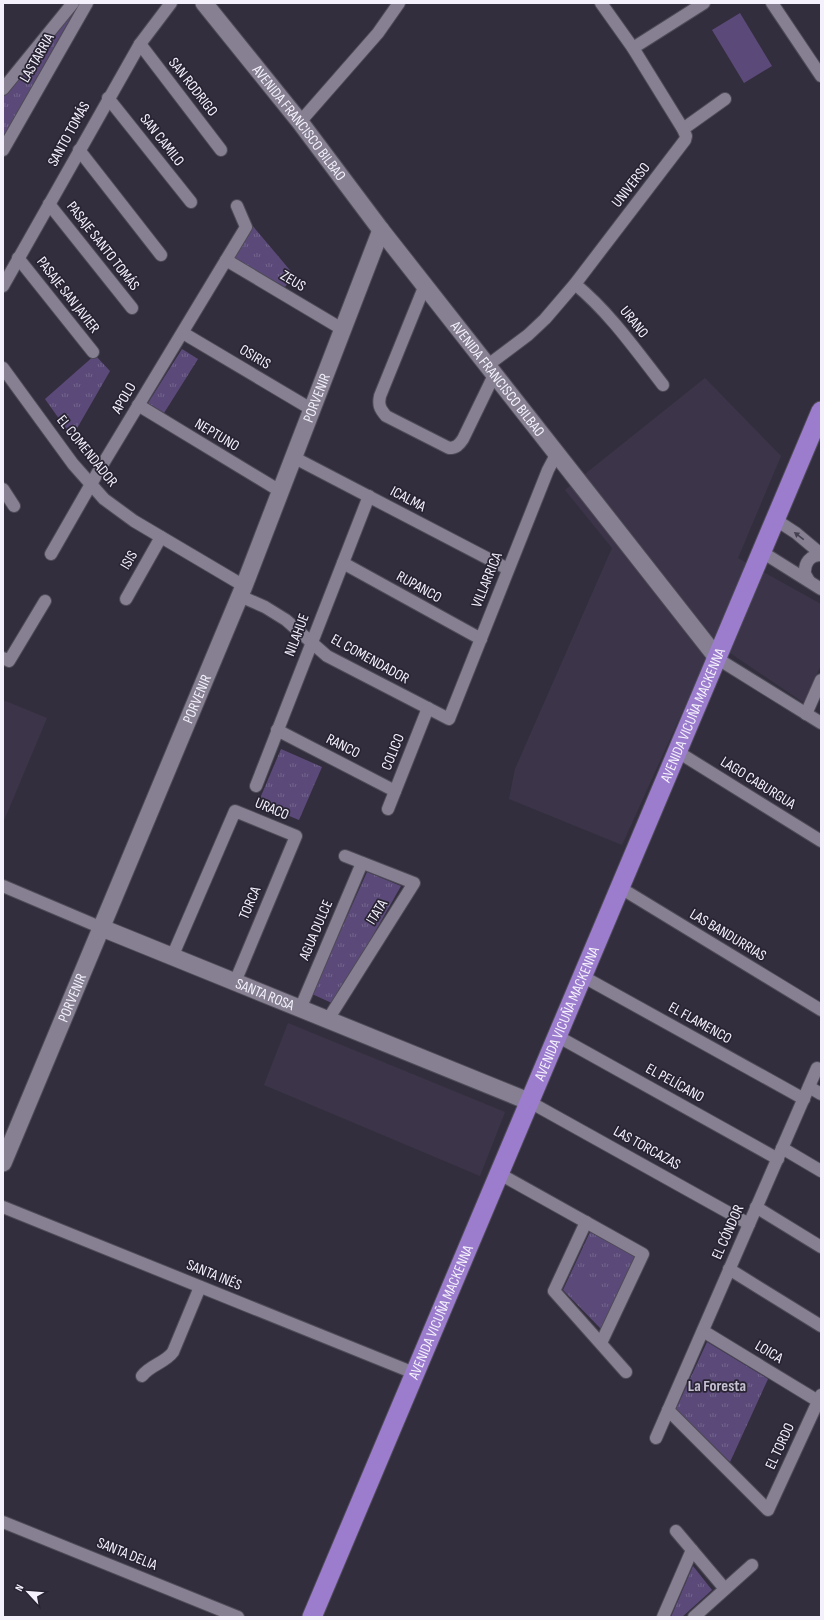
<svg xmlns="http://www.w3.org/2000/svg" width="824" height="1620" viewBox="0 0 824 1620" font-family="'Sofia Sans Condensed',sans-serif">
<style>
.built{fill:#3c354a}
.grass{fill:url(#grass-tufts)}
.park{fill:#5b4a79}
.lines{fill:none;stroke-linecap:round;stroke-linejoin:round}
.street-casing{stroke:#4f4b58;stroke-width:14}
.secondary-casing{stroke:#4f4b58;stroke-width:19}
.primary-casing{stroke:#4f4b58;stroke-width:21}
.street{stroke:#868092;stroke-width:12}
.secondary{stroke:#868092;stroke-width:17}
.primary{stroke:#9c7ccd;stroke-width:19}
.oneway{fill:#454050}
.labels{text-anchor:middle;dominant-baseline:central;stroke-width:3.5;stroke-linejoin:round;paint-order:stroke}
.street-label{font-size:15px;fill:#f4f1fc;stroke:#292433}
.neighbourhood-label{font-size:16px;font-weight:bold;fill:#c7c1d4;stroke:#292433}
</style>
<defs>
<pattern id="grass-tufts" width="24" height="20" patternUnits="userSpaceOnUse"><rect width="24" height="20" fill="#5b4a79"/><path d="M3 7l-1-3M5 7V3M7 7l1-3M15 17l-1-3M17 17v-4M19 17l1-3" fill="none" stroke="#73658d"/></pattern>
</defs>
<rect width="100%" height="100%" fill="#332e3d"/>
<g class="built">
<path d="M705,378L781,456L738,558L821,604V665L804,703L714,642L622,845L509,799L515,769L612,548L565,490Z"/>
<path d="M3,700L47,718L3,823Z"/>
<path d="M288,1023L505,1112L480,1176L264,1085Z"/>
</g>
<g class="grass">
<path d="M78,3H79L5,134L3,132V97Z"/>
<path d="M252,225L294,275L285,287L229,256Z"/>
<path d="M182,349L198,359L164,413L148,403Z"/>
<path d="M95,355L110,371L72,437L45,399Z"/>
<path d="M281,749L322,767L299,820L258,803Z"/>
<path d="M367,872L401,886L334,1004L312,994Z"/>
<path d="M590,1232L635,1257L602,1330L563,1290Z"/>
<path d="M707,1342L768,1379L730,1462L676,1409Z"/>
<path d="M693,1566L712,1590L682,1617H671Z"/>
</g>
<g class="park">
<path d="M740,13L772,66L744,83L712,30Z"/>
<path d="M587,1273L608,1297L588,1315L567,1290Z"/>
</g>
<g class="lines">
<defs>
<g id="street">
<path d="M772,3L821,76"/>
<path d="M140,44L221,150"/>
<path d="M633,48L704,3"/>
<path d="M3,89L73,3"/>
<path d="M108,98L191,202"/>
<path d="M300,122L378,33L399,3"/>
<path d="M683,129L725,99"/>
<path d="M3,150L87,3"/>
<path d="M79,150L161,255"/>
<path d="M49,204L132,308"/>
<path d="M18,258L93,352"/>
<path d="M226,260L342,329"/>
<path d="M575,284C610,313 635,349 663,385"/>
<path d="M425,285L380,396C378,405 380,409 386,416L449,448C456,448 459,445 463,439L495,373"/>
<path d="M3,286L140,44L171,3"/>
<path d="M183,333L311,409"/>
<path d="M488,365L528,335L545,319L575,284L685,140L686,136L683,129L633,48L601,3"/>
<path d="M3,368L73,464L104,499L134,521L244,586"/>
<path d="M138,405L280,491"/>
<path d="M293,457L508,569"/>
<path d="M3,489L14,506"/>
<path d="M776,520L796,533L821,554"/>
<path d="M762,552L821,589"/>
<path d="M51,554L98,472L246,227L237,206"/>
<path d="M343,563L481,639"/>
<path d="M809,581L805,574C804,563 810,555 821,555"/>
<path d="M240,596L265,607L286,620L327,656L449,719L548,470L557,453"/>
<path d="M126,599L161,537"/>
<path d="M3,658L9,661L45,601"/>
<path d="M718,659L821,723"/>
<path d="M806,714L821,680"/>
<path d="M277,730L395,791"/>
<path d="M678,752L821,841"/>
<path d="M256,786L369,496"/>
<path d="M388,809L428,708"/>
<path d="M3,886L102,928"/>
<path d="M619,887L821,1010"/>
<path d="M172,957L235,811L296,836L235,982"/>
<path d="M582,976L804,1099"/>
<path d="M300,1009L362,863"/>
<path d="M327,1021L414,883L345,856"/>
<path d="M557,1036L778,1159"/>
<path d="M809,1087L821,1094"/>
<path d="M528,1101L749,1224"/>
<path d="M782,1148L821,1171"/>
<path d="M498,1173L643,1254L601,1343"/>
<path d="M3,1207L414,1373"/>
<path d="M756,1207L821,1247"/>
<path d="M586,1222L554,1291L626,1372"/>
<path d="M729,1269L821,1326"/>
<path d="M703,1331L818,1401"/>
<path d="M142,1376C150,1365 165,1363 173,1352L200,1287"/>
<path d="M668,1410L768,1510L821,1395"/>
<path d="M656,1438L817,1068"/>
<path d="M3,1522L238,1617"/>
<path d="M676,1531L725,1589"/>
<path d="M663,1617L692,1550"/>
<path d="M694,1617L752,1565"/>
</g>
<g id="secondary">
<path id="s1" d="M204,3L300,122L381,230L718,659"/>
<path id="s2" d="M102,928L528,1101"/>
<path id="s3" d="M3,1163L244,586L381,230"/>
</g>
<g id="primary">
<path id="s4" d="M312,1617L821,411"/>
</g>
</defs>
<use href="#street" class="street-casing"/>
<use href="#secondary" class="secondary-casing"/>
<use href="#primary" class="primary-casing"/>
<use href="#street" class="street"/>
<use href="#secondary" class="secondary"/>
<use href="#primary" class="primary"/>
</g>
<defs><path id="oneway-solid" d="M-6-.8H1V-3.2L6.5 0L1 3.2V.8H-6Z"/></defs>
<use class="oneway" href="#oneway-solid" transform="translate(799 536) rotate(-143)"/>
<g class="labels">
<g class="street-label">
<text transform="translate(37 58) rotate(-60)">LASTARRIA</text>
<text transform="translate(193 87) rotate(52)">SAN RODRIGO</text>
<text stroke="none"><textPath href="#s1" startOffset="153">AVENIDA FRANCISCO BILBAO</textPath></text>
<text transform="translate(69 134) rotate(-61)">SANTO TOMÁS</text>
<text transform="translate(162 140) rotate(52)">SAN CAMILO</text>
<text transform="translate(631 185) rotate(-52)">UNIVERSO</text>
<text transform="translate(103 246) rotate(52)">PASAJE SANTO TOMÁS</text>
<text transform="translate(293 281) rotate(31)">ZEUS</text>
<text transform="translate(68 295) rotate(52)">PASAJE SAN JAVIER</text>
<text transform="translate(634 322) rotate(51)">URANO</text>
<text transform="translate(255 357) rotate(31)">OSIRIS</text>
<text stroke="none"><textPath href="#s1" startOffset="477">AVENIDA FRANCISCO BILBAO</textPath></text>
<text stroke="none"><textPath href="#s3" startOffset="827">PORVENIR</textPath></text>
<text transform="translate(124 398) rotate(-59)">APOLO</text>
<text transform="translate(217 435) rotate(31)">NEPTUNO</text>
<text transform="translate(87 451) rotate(51)">EL COMENDADOR</text>
<text transform="translate(408 499) rotate(28)">ICALMA</text>
<text transform="translate(129 560) rotate(-60)">ISIS</text>
<text transform="translate(487 580) rotate(-68)">VILLARRICA</text>
<text transform="translate(419 587) rotate(29)">RUPANCO</text>
<text transform="translate(297 635) rotate(-69)">NILAHUE</text>
<text transform="translate(370 659) rotate(29)">EL COMENDADOR</text>
<text stroke="none"><textPath href="#s3" startOffset="503">PORVENIR</textPath></text>
<text stroke="none"><textPath href="#s4" startOffset="979">AVENIDA VICUÑA MACKENNA</textPath></text>
<text transform="translate(343 746) rotate(27)">RANCO</text>
<text transform="translate(393 752) rotate(-68)">COLICO</text>
<text transform="translate(758 783) rotate(32)">LAGO CABURGUA</text>
<text transform="translate(272 809) rotate(23)">URACO</text>
<text transform="translate(250 903) rotate(-67)">TORCA</text>
<text transform="translate(377 912) rotate(-58)">ITATA</text>
<text transform="translate(316 930) rotate(-67)">AGUA DULCE</text>
<text transform="translate(728 935) rotate(31)">LAS BANDURRIAS</text>
<text stroke="none"><textPath href="#s2" startOffset="176">SANTA ROSA</textPath></text>
<text stroke="none"><textPath href="#s3" startOffset="179">PORVENIR</textPath></text>
<text stroke="none"><textPath href="#s4" startOffset="655">AVENIDA VICUÑA MACKENNA</textPath></text>
<text transform="translate(700 1023) rotate(29)">EL FLAMENCO</text>
<text transform="translate(675 1083) rotate(29)">EL PELÍCANO</text>
<text transform="translate(647 1148) rotate(29)">LAS TORCAZAS</text>
<text transform="translate(728 1232) rotate(-66)">EL CÓNDOR</text>
<text transform="translate(214 1275) rotate(22)">SANTA INÉS</text>
<text stroke="none"><textPath href="#s4" startOffset="331">AVENIDA VICUÑA MACKENNA</textPath></text>
<text transform="translate(769 1352) rotate(31)">LOICA</text>
<text transform="translate(780 1446) rotate(-65)">EL TORDO</text>
<text transform="translate(127 1554) rotate(22)">SANTA DELIA</text>
</g>
<g class="neighbourhood-label">
<text x="717" y="1386">La Foresta</text>
</g>
</g>
<rect width="824" height="1620" fill="none" stroke="#f4f1fc" stroke-width="8"/>
<g transform="translate(28 1592) rotate(296)" stroke="#292433" stroke-width="3" paint-order="stroke">
<path d="M0-3L7 15L0 10L-7 15Z" fill="#f4f1fc"/>
<text y="-6" font-size="11" font-weight="bold" text-anchor="middle" fill="#f4f1fc">N</text>
</g>
</svg>
